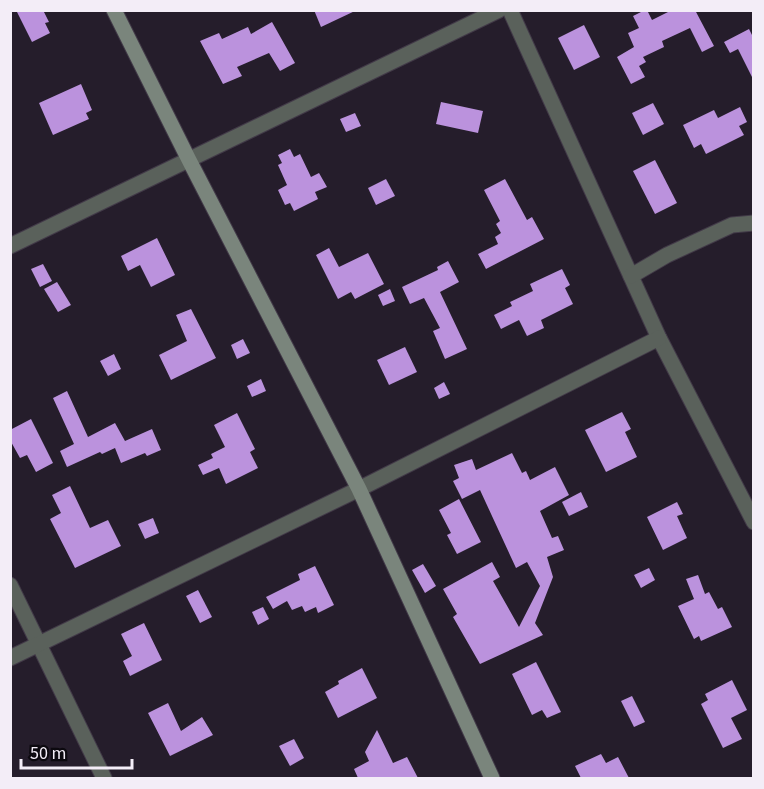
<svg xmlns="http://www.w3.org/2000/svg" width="764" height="789" viewBox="0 0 764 789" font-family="'Source Sans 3',sans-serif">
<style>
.building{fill:#bb92dd}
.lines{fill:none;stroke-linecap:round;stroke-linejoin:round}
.street-casing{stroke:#423a48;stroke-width:17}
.secondary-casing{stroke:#423a48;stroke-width:17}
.street{stroke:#5a615b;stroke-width:15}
.secondary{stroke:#7a857c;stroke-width:15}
</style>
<rect width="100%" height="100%" fill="#251d2b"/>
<g class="building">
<path d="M16,10H43L49,22L45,23L50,33L32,42Z"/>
<path d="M314,10H357L321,27Z"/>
<path d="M645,10H647L652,20L672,10H695L714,46L702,52L690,28L662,41L664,47L643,57L646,62L639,66L645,77L631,84L617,57L634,47L628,33L639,28L633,16Z"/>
<path d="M272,22L295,63L280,71L269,53L237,67L242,76L223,84L200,41L219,33L222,39L248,27L251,34Z"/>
<path d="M584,25L600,57L574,70L558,38Z"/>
<path d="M749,29L753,37V79L738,49L730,53L724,42Z"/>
<path d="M81,84L92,110L86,113L89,119L53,135L39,103Z"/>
<path d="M441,102L483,111L478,133L436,124Z"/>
<path d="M653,103L664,124L643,135L632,113Z"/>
<path d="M740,107L747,122L739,126L744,135L706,154L701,144L694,148L683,125L714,110L718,118Z"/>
<path d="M355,113L361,126L346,132L340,119Z"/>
<path d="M290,149L294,157L300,154L311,177L319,173L327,187L315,192L318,199L294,211L290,203L285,205L278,190L287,185L278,165L282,163L278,155Z"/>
<path d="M655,160L677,203L655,214L633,171Z"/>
<path d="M386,179L395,196L376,205L368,188Z"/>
<path d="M505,179L527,220L532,217L544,239L486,269L478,254L498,244L495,237L501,233L496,224L500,221L484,190Z"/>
<path d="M157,238L175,275L151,287L140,265L128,271L121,256Z"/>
<path d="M329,248L339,267L368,253L384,284L355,299L351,292L338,299L316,255Z"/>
<path d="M448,261L459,282L440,292L467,349L445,359L433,331L440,328L424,298L410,304L402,287L438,270L437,267Z"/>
<path d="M43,264L52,281L40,287L31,269Z"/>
<path d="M562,269L570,285L565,288L573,304L541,320L544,328L527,336L519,320L501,329L494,315L512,306L510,302L533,291L530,284Z"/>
<path d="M57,282L71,305L58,312L44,289Z"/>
<path d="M390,289L395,301L383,306L378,295Z"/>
<path d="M191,309L216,358L171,380L159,355L187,341L176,315Z"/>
<path d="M243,339L250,353L237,359L231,345Z"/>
<path d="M405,347L417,372L389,385L377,360Z"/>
<path d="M114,354L121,369L108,376L100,361Z"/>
<path d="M261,379L266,391L252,397L247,386Z"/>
<path d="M444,382L450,394L439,399L434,388Z"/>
<path d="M67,391L88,437L115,423L125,441L152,429L161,450L147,456L145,453L121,463L115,448L102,454L100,452L67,467L60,451L74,444L53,398Z"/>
<path d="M622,412L631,429L625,432L637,457L606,472L585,430Z"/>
<path d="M237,413L255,449L250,452L258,468L226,484L219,468L203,475L198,465L213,458L211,454L225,447L214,425Z"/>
<path d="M31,419L53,463L36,472L27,455L20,458L10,440V430Z"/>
<path d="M512,453L522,473L526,471L530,480L555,467L569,495L540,511L552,538L558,536L564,550L547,557L553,577L535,623L543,635L480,664L453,617L457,614L443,589L492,562L500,577L493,581L519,627L540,586L527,562L516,568L480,490L462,499L453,481L459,478L454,465L472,459L476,470Z"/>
<path d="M70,486L90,528L108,520L121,546L75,568L50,519L61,513L52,495Z"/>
<path d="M581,492L588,507L569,516L562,502Z"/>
<path d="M459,499L481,542L457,554L447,535L451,533L439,510Z"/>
<path d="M677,502L683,514L677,516L687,538L663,550L647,517Z"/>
<path d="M153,518L159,533L145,539L138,524Z"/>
<path d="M423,564L436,586L425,593L412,570Z"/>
<path d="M315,566L334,605L318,613L316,607L305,612L302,606L292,610L287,601L273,609L266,597L300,580L298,574Z"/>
<path d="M649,568L655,580L641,588L634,575Z"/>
<path d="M698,575L705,594L709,592L718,609L722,607L732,627L701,641L699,636L694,639L678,606L694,599L686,579Z"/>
<path d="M198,590L212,617L200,623L186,596Z"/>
<path d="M263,607L269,619L258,625L252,612Z"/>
<path d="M144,623L162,660L130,676L123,661L132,656L121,634Z"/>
<path d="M536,662L561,712L547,718L542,710L532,715L512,674Z"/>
<path d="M362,668L377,698L338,718L325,692L339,684L338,681Z"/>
<path d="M732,680L747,710L731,718L742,739L723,748L701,704L708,700L705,694Z"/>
<path d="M632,696L645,722L634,727L621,701Z"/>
<path d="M168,703L181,731L202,717L213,735L170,756L148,713Z"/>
<path d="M377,730L393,763L407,757L418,778H358L354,769L369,761L365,752Z"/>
<path d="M294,739L304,758L290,766L279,746Z"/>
<path d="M601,754L606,763L618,757L629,778H581L575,766Z"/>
</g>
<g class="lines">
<defs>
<g id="street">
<path d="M510,10L659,338L754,522"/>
<path d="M10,246L499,10"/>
<path d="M631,276L667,255L732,225L754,223"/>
<path d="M10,585L104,778"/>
<path d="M10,658L359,489L659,338"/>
</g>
<path id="secondary" d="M114,10L189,160L359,489L492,778"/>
</defs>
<use href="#street" class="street-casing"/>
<use href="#secondary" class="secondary-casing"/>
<use href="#street" class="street"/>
<use href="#secondary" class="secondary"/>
</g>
<rect width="764" height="789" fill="none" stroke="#f3edf7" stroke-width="24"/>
<path d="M21 759v9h111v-9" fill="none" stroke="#f3edf7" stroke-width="3"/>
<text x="30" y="759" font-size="18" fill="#f3edf7" stroke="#0c090f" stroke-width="4.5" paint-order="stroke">50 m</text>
</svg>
